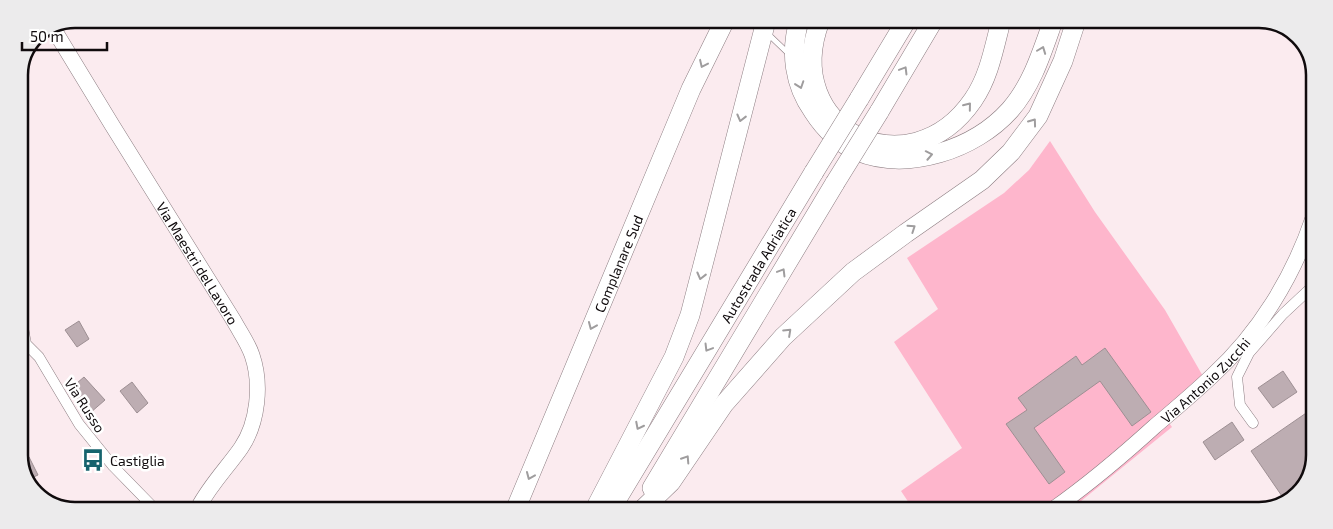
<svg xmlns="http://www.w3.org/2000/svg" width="1333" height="529" viewBox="0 0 1333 529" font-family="'Exo 2',sans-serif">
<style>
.green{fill:#feb6cc}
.building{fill:#bdadb2;stroke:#9d8f93}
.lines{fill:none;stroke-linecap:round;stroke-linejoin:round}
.lane-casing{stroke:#8b7c80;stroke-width:6}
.street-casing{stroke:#8b7c80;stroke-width:11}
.secondary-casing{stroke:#8b7c80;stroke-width:16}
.highway-casing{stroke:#8b7c80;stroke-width:20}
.lane{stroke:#fff;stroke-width:5}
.street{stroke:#fff;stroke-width:10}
.secondary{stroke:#fff;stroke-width:15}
.highway{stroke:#fff;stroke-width:19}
.highway-bridge-casing{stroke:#8b7c80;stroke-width:20;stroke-linecap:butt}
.highway-bridge{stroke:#fff;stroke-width:19}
.oneway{stroke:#9f9d9e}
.labels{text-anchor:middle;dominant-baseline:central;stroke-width:5;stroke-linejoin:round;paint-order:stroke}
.street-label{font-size:14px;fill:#100b0d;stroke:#fff}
.poi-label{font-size:14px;fill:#100b0d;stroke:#fff;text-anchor:start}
.rim{fill:none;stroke:#100b0d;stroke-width:2.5}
</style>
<rect width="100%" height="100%" fill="#fbebef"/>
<path class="green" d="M1050,141L1095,212L1165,310L1204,378L1164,416L1172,427L1070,510L913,509L901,491L962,448L894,342L938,309L907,258L1004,193L1029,170Z"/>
<g class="building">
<path d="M79,321L89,339L77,347L65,330Z"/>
<path d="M1105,348L1151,412L1132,426L1100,381L1034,428L1065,472L1049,484L1006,424L1027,410L1018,398L1076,356L1082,365Z"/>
<path d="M1283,371L1297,392L1273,408L1258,388Z"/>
<path d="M84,377L105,400L90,413L70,389Z"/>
<path d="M132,382L148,403L137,413L120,391Z"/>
<path d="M1312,409L1311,472L1290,501L1286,502L1251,451Z"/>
<path d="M1232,422L1244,440L1215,460L1203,442Z"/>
<path d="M29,457L38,475L27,480L20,461Z"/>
</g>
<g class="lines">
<defs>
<path id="lane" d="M767,33L790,55"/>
<g id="street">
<path d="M19,305L26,344L39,357L79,424L113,466L153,507"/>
<path d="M1253,423L1240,405L1237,377L1249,353L1283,314L1313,286"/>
</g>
<g id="secondary">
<path id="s1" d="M53,28L112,125L234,321C240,332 248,343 252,355C262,384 258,423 241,448C227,468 210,485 198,508"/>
<path id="s2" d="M1052,510C1089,484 1122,456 1155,426C1174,410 1194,393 1212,376C1259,333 1293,277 1313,218"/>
</g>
<g id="highway">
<path d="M799,21C790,52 794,84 813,111C824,128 839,143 857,151C908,172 975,149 1010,110C1032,85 1042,52 1053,21"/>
<path d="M820,21C779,129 909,193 973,100C989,77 994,48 1001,21"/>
<path d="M859,99L906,21"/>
<path d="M879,112L933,21"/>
<path d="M652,488L835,183"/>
<path id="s3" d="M516,508L691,89L725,20"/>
<path d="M595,509L661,382L674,357L690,315L766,21"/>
<path id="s4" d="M611,509L814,172"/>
<path d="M643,509L671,482L724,404L783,337L853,272L906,233L982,180L1011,152L1038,116L1063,61L1076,21"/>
</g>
</defs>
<use href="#lane" class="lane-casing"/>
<use href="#street" class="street-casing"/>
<use href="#secondary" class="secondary-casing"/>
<use href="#highway" class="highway-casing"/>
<use href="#lane" class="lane"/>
<use href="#street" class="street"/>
<use href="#secondary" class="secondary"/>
<use href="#highway" class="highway"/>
<defs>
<g id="highway-bridge">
<path d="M814,172L859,99"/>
<path d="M835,183L879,112"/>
</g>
</defs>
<use href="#highway-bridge" class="highway-bridge-casing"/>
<use href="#highway-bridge" class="highway-bridge"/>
</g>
<defs><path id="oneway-chevron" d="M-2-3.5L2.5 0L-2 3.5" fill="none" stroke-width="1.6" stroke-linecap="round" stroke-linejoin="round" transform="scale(1.25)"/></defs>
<g class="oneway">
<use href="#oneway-chevron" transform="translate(1042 50) rotate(-69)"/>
<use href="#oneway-chevron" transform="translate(703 64) rotate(115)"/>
<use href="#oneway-chevron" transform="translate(904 70) rotate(-59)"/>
<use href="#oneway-chevron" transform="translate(800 85) rotate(71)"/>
<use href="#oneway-chevron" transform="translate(968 106) rotate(-51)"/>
<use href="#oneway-chevron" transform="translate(741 118) rotate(104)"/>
<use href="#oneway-chevron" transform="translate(1033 122) rotate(-54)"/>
<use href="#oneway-chevron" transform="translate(929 155) rotate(-11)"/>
<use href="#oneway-chevron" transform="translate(912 228) rotate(-34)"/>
<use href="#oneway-chevron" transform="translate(782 272) rotate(-59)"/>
<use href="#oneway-chevron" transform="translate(701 276) rotate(104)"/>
<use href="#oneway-chevron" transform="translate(592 326) rotate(113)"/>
<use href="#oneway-chevron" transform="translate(788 332) rotate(-43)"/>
<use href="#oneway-chevron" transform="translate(708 348) rotate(121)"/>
<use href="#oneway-chevron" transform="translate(639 426) rotate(117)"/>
<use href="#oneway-chevron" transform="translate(686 459) rotate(-57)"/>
<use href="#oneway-chevron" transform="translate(530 476) rotate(113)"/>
</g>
<defs>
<symbol id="bus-bare" viewBox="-9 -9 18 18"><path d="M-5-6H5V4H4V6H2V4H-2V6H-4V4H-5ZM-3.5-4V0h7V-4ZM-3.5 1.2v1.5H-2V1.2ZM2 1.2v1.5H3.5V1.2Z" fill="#16636d" stroke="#fff" stroke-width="2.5" paint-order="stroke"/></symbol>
</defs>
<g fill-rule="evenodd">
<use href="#bus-bare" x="77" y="444" width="32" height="32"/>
</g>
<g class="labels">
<g class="street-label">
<text stroke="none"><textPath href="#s1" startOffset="276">Via Maestri del Lavoro</textPath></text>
<text stroke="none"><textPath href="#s3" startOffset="265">Complanare Sud</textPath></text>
<text stroke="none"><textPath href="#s4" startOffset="285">Autostrada Adriatica</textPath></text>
<text stroke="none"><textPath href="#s2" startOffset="201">Via Antonio Zucchi</textPath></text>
<text transform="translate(85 405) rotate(57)">Via Russo</text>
</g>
<g class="poi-label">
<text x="110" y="460">Castiglia</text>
</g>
</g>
<path d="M0 0H1333V529H0ZM75 28H1259A47 47 0 0 1 1306 75V455A47 47 0 0 1 1259 502H75A47 47 0 0 1 28 455V75A47 47 0 0 1 75 28Z" fill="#ecebec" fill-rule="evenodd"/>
<path class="rim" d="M75 28H1259A47 47 0 0 1 1306 75V455A47 47 0 0 1 1259 502H75A47 47 0 0 1 28 455V75A47 47 0 0 1 75 28Z"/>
<path d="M22 42v8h85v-8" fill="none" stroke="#100b0d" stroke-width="2.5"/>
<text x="30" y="42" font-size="15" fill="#100b0d" stroke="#ffffff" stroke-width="4" paint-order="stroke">50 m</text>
</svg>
